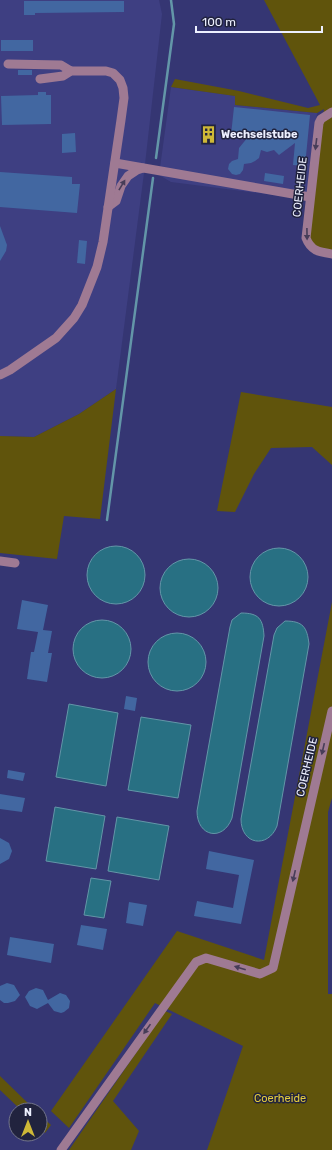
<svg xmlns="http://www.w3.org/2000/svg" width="332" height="1150" viewBox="0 0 332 1150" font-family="Rubik,sans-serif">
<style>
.built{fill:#3e3f82}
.green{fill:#60540c}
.water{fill:#287083;stroke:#6396a8}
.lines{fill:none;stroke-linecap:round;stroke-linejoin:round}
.stream{stroke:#6396a8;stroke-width:2.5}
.building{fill:#4267a1}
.minor{stroke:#9f7a93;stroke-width:9}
.oneway{fill:#473d58}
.labels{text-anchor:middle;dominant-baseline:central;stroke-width:3;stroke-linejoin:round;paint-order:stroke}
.poi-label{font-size:11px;font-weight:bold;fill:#edf0ff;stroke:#21233e;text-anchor:start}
.street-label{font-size:11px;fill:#edf0ff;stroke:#21233e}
.park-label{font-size:11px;fill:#e6ce3e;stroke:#21233e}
</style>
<rect width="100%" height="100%" fill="#353673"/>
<g class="built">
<path d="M0,0H159L162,14L144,173L116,389L79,414L34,437L0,436Z"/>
<path d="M171,87L236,96L235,105L317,113L307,199L171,182L159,175Z"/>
</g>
<g class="green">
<path d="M264,0H332V251L318,249L309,241L311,213L324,109L317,113L235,105V96L171,87L175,79L239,91L308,108L320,105Z"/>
<path d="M116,389L100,519L64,516L57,559L0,553V436L34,437L79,414Z"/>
<path d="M241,392L332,407V465L312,447L271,448L254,474L235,512L217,511Z"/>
<path d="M332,602V798L328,812V994H332V1150H207L243,1046L155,1003L69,1128L51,1111L177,931L264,960Z"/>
<path d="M165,1011L172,1014L113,1101L139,1131L131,1150H69Z"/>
<path d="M0,1076L35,1110H21L0,1090Z"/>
<path d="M40,1115L51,1125L45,1133L40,1129Z"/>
</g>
<g class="water">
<circle cx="116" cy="575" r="29"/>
<circle cx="279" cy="577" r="29"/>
<circle cx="189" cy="588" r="29"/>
<path d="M241,613C259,613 263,619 264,636L232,818C223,842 197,837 197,811L230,627L232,620Z"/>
<circle cx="102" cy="649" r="29"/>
<path d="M285,621C303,621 307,627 309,644L277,826C268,849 241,845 241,819L274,635L277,628Z"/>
<circle cx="177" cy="662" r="29"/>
<path d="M69,704L118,713L106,786L56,777Z"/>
<path d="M141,717L191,725L178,798L128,790Z"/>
<path d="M55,807L105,816L96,869L46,861Z"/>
<path d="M117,817L169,826L159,880L108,871Z"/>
<path d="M91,878L111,881L104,918L84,915Z"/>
</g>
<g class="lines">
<g class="stream">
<path d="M156,158L174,24L171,0"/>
<path d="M107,520L153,178"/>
</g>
</g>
<g class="building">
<path d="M24,1H124V12L35,13V15H24Z"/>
<rect x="1" y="40" width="32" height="11"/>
<rect x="18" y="70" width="14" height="5"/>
<path d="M38,92H46V95H51V124L2,125L1,96L38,95Z"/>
<path d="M234,107L310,115L305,166L293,165L295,143L279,155L274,150L267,152L261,150L259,158L255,161L251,163L244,164L243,170L240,174L236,175L232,174L228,169L229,164L232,161L238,159L239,148L248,137L231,135Z"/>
<path d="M75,133L76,152L62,153V134Z"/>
<path d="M0,172L72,177V184H80L77,213L0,207Z"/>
<path d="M265,173L284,176L283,184L264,181Z"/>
<path d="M0,226L7,245L6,251L0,261Z"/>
<path d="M79,240L87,241L85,264L77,263Z"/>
<path d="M22,600L48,605L43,630L52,631L48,653H52L47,682L27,679L31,652H34L38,632L17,629Z"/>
<path d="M126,696L137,698L135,711L124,709Z"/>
<path d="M8,770L25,773L23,781L7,778Z"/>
<path d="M0,794L25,798L22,812L0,809Z"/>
<path d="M0,838L9,843L12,851L9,859L0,864Z"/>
<path d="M209,851L254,860L241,924L194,916L197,901L233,908L239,875L206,869Z"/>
<path d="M129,902L147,905L143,926L126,923Z"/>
<path d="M81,925L107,929L103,950L77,945Z"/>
<path d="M10,937L54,944L51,963L7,955Z"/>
<path d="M7,983L14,985L20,995L15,1001L8,1003H4L0,1000V986Z"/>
<path d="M36,988L43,990L48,1000L60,993L66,995L70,1001L69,1008L64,1012L61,1013L54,1011L48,1003L37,1009L30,1006L25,997L29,991Z"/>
</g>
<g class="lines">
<g class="minor">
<path d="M8,64L61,65L71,71"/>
<path d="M332,112L321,119L319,123L306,238C311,251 319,252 332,254"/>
<path d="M115,163L310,197"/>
<path d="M108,207L116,201L121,186L128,176L137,170L143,168"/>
<path d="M0,375L10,370L56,338L74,318L82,305L97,267L103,242L121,120L124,98L123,88L120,80L113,73L106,71H71L63,76L40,79"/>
<path d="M0,561L15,563"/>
<path d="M61,1150L196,962L206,958L260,974L273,968L332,711"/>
</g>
</g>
<defs><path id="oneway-solid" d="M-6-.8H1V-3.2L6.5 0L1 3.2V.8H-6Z"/></defs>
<g class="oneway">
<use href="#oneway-solid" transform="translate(316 144) rotate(97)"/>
<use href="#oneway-solid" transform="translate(122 185) rotate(-59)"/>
<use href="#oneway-solid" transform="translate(307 234) rotate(89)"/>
<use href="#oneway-solid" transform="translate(323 749) rotate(103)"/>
<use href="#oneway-solid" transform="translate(294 876) rotate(103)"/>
<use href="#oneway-solid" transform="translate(240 968) rotate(-163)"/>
<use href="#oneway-solid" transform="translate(147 1029) rotate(125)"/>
</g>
<defs>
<symbol id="building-bare" viewBox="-9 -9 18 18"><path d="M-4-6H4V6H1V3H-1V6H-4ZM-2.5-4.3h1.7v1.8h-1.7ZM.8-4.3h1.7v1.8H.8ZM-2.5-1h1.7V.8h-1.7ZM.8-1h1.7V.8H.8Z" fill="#ceb837" stroke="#21233e" stroke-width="2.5" paint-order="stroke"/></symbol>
</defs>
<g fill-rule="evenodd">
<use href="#building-bare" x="196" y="122" width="25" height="25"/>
</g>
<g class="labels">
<g class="poi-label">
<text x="221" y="134">Wechselstube</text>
</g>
<g class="street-label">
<text transform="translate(300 187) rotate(-84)">COERHEIDE</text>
<text transform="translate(307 767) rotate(-77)">COERHEIDE</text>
</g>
<g class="park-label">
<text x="280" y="1098">Coerheide</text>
</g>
</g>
<g transform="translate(28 1122)"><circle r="19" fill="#21233e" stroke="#73758b"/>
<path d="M0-3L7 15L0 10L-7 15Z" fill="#ceb837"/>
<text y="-6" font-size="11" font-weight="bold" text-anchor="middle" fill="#edf0ff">N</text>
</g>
<path d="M196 26v6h126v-6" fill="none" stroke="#edf0ff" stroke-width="2"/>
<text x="202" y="26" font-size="12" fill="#edf0ff" stroke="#21233e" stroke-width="3" paint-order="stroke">100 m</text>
</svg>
